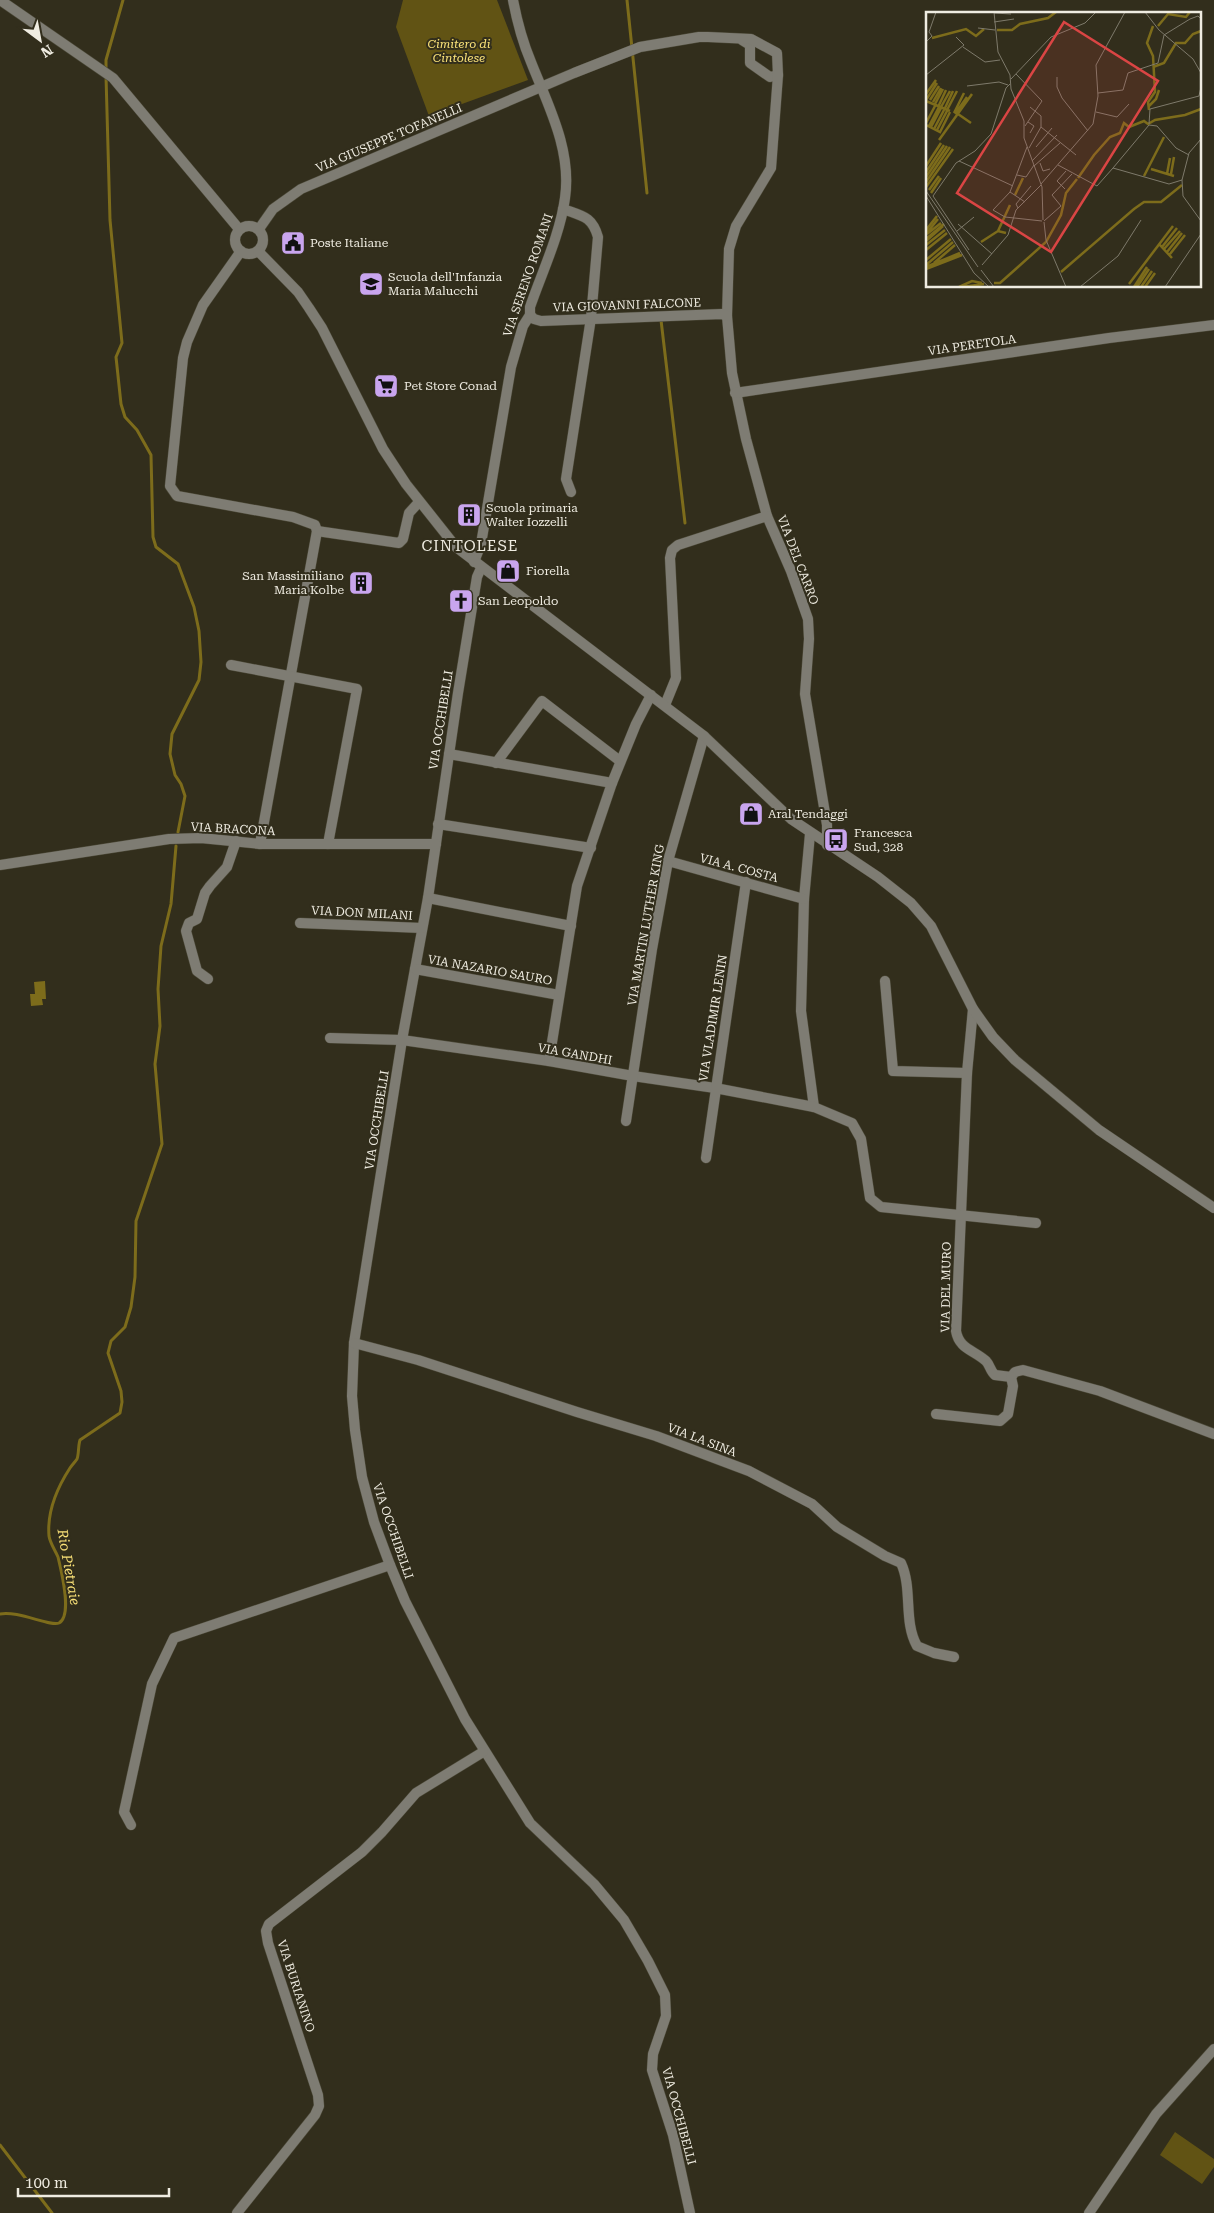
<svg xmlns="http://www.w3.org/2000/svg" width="1214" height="2213" viewBox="0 0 1214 2213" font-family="'Roboto Serif',serif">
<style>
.green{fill:#615314}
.water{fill:#7d6c1b}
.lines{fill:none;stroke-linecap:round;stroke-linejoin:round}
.stream{stroke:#7d6c1b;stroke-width:3}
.minor-casing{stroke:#4c4938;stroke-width:11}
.tertiary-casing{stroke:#4c4938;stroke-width:11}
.minor{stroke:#7e7c73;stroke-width:10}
.tertiary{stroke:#7e7c73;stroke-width:10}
.labels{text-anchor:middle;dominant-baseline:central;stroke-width:4;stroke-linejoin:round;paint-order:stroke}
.park-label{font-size:12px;font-style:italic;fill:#f9e178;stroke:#322e1c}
.street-label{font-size:12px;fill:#efece1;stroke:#322e1c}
.poi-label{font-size:12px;fill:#efece1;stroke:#322e1c;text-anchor:start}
.water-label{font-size:14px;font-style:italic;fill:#f9e177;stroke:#322e1c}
.quarter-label{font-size:15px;letter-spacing:1px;fill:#efece1;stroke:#322e1c}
.inset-river{fill:none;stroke:#7d6c1b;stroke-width:2.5}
.inset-road{fill:none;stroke:#7e7a6b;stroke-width:1}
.view{fill:#da4544;fill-opacity:0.15;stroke:#da4544;stroke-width:2.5}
.inset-edge{fill:none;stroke:#efece1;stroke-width:2.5}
</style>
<rect width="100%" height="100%" fill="#322e1c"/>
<g class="green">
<path d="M403,0H497L528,80L429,116L396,27Z"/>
<path d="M1175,2132L1214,2159V2167L1202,2184L1160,2155Z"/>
</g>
<path class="water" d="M45,981L46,999H42L43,1005L31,1006L30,994H35L34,982Z"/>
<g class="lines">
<g class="stream">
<path d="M627,0L647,193"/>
<path d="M106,69V60L123,0"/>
<path d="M106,76L110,220L122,343L116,357L121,404L125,417L137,430L151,455L153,537L156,547L178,564L194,607L199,631L201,662L199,680L172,734L170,754L175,775L181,784L185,796L178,832"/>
<path d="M661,320L685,523"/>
<path d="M0,1614C17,1610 51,1627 59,1623C73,1615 61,1570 58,1557C55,1550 50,1543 49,1536C47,1512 57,1488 70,1468C72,1465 75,1462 77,1459C79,1454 78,1446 80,1440L120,1413L122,1402L121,1391L108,1353L111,1341L125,1327L131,1307L135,1277L136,1221L162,1144L155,1064L160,1026L158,989L161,946L171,904L176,846"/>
<path d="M0,2145L52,2213"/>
</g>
<defs>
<g id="minor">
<path d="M742,40L750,45V63L770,77L778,75"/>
<path d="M563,209C582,216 592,216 598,237L591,318L566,479L571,492"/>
<path d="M259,229L273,209L301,189L574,73L640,47L699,37H708L751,39L777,53L778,75L771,168L736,226L729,249L727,316L732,373L746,439L767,516L791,571L808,619L809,639L805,694L827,825V845"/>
<path d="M241,251L203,305L187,342L183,358L170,486L177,496L293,517L315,525L317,531L260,844"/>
<path d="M530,315L534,319L541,321L722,314L727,316"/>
<path d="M735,393L1109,338L1214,325"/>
<path d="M317,531L399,543L403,539L409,513L419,502"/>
<path d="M474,562L481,544L511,367L523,326L530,315V307C542,272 560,235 565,198C572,150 548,105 531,62C523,43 517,21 513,0"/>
<path d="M481,568L477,577L458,693L428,898L402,1040L354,1343L352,1396L355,1430L362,1477L374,1522L390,1565L405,1601L465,1719L530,1823L594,1884L624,1920L648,1961L665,1995L666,2016L653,2054L652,2070L673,2135L690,2213"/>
<path d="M231,665L357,689L328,844"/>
<path d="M665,705L676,678L670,558L672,550L678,545L767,516"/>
<path d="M449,754L612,783"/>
<path d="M496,763L542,701L620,761"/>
<path d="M438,824L591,848"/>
<path d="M810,834L804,899L801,1011L814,1107"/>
<path d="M668,861L804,899"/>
<path d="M0,865L169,839L201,838L260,844H436"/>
<path d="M428,898L571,926"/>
<path d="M300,923L422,928"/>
<path d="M415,969L559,995"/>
<path d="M208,979L197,971L186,931L189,923L197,919L205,893L210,886L227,867L236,841"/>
<path d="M885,981L893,1071L967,1073"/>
<path d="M973,1009L967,1073L956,1331C959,1349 974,1350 986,1361C990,1365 990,1371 995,1375L1011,1377L1015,1372L1023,1370L1100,1391L1214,1434"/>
<path d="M330,1038L402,1040L549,1061L633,1076L715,1088L814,1107L852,1123L861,1139L870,1198L881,1207L1036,1223"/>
<path d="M549,1061L577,886L612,783L636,724L651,695"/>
<path d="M626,1121L652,949L668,861L704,736"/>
<path d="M706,1158L746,882"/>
<path d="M354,1343L418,1360L577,1412L656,1436L749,1471L812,1504L837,1527L885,1556L901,1563C913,1589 903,1621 917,1646L934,1653L954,1657"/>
<path d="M936,1414L1000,1421L1008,1414L1013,1386L1011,1377"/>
<path d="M131,1825L124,1812L152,1684L174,1638L390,1565"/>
<path d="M237,2213L315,2115L319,2106L318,2095L268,1943L266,1931L269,1924L362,1852L382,1832L416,1793L483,1752"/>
<path d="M1089,2213L1156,2114L1214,2049"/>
</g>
<g id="tertiary">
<path d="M0,0L113,78L239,229"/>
<circle cx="249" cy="240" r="14"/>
<path d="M258,251L298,292L309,308L322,328L383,449L406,484L456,547L704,736L791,819L878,877L911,903L931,926L973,1009L993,1037L1015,1060L1099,1130L1214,1208"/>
</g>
</defs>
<use href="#minor" class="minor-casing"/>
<use href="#tertiary" class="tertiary-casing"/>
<use href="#minor" class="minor"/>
<use href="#tertiary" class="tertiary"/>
</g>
<defs>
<symbol id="civic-square" viewBox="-11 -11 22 22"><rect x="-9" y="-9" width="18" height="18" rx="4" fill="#c9a5ee" stroke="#322e1c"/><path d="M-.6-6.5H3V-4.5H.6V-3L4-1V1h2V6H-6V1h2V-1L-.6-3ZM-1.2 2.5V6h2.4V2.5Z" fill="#111"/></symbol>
<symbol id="school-square" viewBox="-11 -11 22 22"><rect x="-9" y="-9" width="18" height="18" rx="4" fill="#c9a5ee" stroke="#322e1c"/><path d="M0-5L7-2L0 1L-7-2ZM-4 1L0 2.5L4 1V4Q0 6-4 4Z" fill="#111"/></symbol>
<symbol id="supermarket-square" viewBox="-11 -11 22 22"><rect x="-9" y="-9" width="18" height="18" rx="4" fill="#c9a5ee" stroke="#322e1c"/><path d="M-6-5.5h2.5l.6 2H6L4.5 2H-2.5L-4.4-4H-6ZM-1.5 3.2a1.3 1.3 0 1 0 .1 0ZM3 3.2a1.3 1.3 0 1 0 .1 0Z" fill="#111"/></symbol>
<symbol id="building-square" viewBox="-11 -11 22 22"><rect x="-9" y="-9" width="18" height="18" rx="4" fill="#c9a5ee" stroke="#322e1c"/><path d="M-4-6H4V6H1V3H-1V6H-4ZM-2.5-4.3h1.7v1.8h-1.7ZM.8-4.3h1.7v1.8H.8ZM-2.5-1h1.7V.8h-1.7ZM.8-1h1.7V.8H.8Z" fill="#111"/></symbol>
<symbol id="shop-square" viewBox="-11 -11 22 22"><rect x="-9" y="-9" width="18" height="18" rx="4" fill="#c9a5ee" stroke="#322e1c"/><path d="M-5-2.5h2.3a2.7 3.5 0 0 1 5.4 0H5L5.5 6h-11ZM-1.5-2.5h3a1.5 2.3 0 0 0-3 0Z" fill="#111"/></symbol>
<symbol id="church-square" viewBox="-11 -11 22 22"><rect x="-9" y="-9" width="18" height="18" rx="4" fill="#c9a5ee" stroke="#322e1c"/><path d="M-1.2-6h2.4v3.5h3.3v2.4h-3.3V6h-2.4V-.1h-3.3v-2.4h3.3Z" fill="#111"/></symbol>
<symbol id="bus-square" viewBox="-11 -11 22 22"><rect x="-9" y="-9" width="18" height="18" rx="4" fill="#c9a5ee" stroke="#322e1c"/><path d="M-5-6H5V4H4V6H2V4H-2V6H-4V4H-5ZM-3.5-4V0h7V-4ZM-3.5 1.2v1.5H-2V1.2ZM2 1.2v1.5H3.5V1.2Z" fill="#111"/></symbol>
</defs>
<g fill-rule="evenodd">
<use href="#civic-square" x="279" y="229" width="28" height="28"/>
<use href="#school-square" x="357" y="270" width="28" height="28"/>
<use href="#supermarket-square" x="372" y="372" width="28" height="28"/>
<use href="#building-square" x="455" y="501" width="28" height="28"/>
<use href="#shop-square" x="494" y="557" width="28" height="28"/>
<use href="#building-square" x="347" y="569" width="28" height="28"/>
<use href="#church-square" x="447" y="587" width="28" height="28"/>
<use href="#shop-square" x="737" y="800" width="28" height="28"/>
<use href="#bus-square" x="822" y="826" width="28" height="28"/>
</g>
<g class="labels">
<g class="park-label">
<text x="459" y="44">Cimitero di<tspan x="459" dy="14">Cintolese</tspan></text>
</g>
<g class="street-label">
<text transform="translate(389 138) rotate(-23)">VIA GIUSEPPE TOFANELLI</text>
<text transform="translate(528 275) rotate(-71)">VIA SERENO ROMANI</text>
<text transform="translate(627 305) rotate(-2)">VIA GIOVANNI FALCONE</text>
<text transform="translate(972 345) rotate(-8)">VIA PERETOLA</text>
<text transform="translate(798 560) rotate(69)">VIA DEL CARRO</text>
<text transform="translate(441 720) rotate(-81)">VIA OCCHIBELLI</text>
<text transform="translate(233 829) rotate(3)">VIA BRACONA</text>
<text transform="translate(739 868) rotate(15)">VIA A. COSTA</text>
<text transform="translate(362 913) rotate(3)">VIA DON MILANI</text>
<text transform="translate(646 925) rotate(-80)">VIA MARTIN LUTHER KING</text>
<text transform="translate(490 970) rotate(10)">VIA NAZARIO SAURO</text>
<text transform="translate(713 1018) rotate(-81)">VIA VLADIMIR LENIN</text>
<text transform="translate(575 1054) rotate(10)">VIA GANDHI</text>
<text transform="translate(377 1120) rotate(-81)">VIA OCCHIBELLI</text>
<text transform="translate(946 1287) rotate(-89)">VIA DEL MURO</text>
<text transform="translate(702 1440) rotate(21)">VIA LA SINA</text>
<text transform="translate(393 1531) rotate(71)">VIA OCCHIBELLI</text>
<text transform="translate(296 1986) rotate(72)">VIA BURIANINO</text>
<text transform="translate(679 2116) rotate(75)">VIA OCCHIBELLI</text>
</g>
<g class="poi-label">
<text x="310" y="243">Poste Italiane</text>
<text x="388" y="277">Scuola dell'Infanzia<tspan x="388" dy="14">Maria Malucchi</tspan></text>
<text x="404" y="386">Pet Store Conad</text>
<text x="486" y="508">Scuola primaria<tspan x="486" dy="14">Walter Iozzelli</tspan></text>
<text x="526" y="571">Fiorella</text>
<text x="344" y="576" text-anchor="end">San Massimiliano<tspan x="344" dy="14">Maria Kolbe</tspan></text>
<text x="478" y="601">San Leopoldo</text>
<text x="768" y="814">Aral Tendaggi</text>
<text x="854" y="833">Francesca<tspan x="854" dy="14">Sud, 328</tspan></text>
</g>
<g class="water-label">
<text transform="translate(69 1567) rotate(80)">Rio Pietraie</text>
</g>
<g class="quarter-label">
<text x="470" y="546">CINTOLESE</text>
</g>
</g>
<g transform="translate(926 12)">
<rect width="275" height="275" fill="#322e1c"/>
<path class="inset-river" d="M232,14L242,2L260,5L264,0M71,18H86L94,12L122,6L130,0M6,26L40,17L50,24L58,17M227,55L238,51L250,31H259L267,22L275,19M0,82L10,68M0,88L11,71M4,88L13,74M0,89L24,99M7,90L15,76M9,92L17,77M13,93L20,78M15,95L24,79M222,95L230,87L233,78M19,96L27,79M21,98L31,79M223,98L222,90L229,80L227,44L221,31L227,14M28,101L38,81M29,102L41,85M32,102L45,111M0,111L9,94M0,113L14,120L24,100M3,114L13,95M5,115L15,96M8,117L18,98M11,118L21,99M13,128L46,82M0,154L15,131M225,157L248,164M0,160L18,133M241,162L244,146M245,162L248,145M218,164L238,125M0,165L21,134M152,166L168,143L184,125L194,121L198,111L203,115L218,109L222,112L229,108L259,103L275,97M0,170L24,135M0,175L27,137M3,178L13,164M5,181L15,166M89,183L97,166M0,218L11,204M72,219L84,193M0,222L12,207M1,222L15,211M0,227L18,212M0,229L17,214M55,230L72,219L80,221M233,232L246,246M0,233L19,218M236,235L251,216M238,237L254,219M0,238L21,221M241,240L256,221M244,242L259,223M0,248L25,227M8,251L29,233M0,253L27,230M0,255L34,241M0,257L36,243M135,260L208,197L218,190H235L256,173M68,271H74L120,230L135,203L140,181L151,167M203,272L247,214M33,275L46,269L56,271M36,275L58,272M208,275L221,255M211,275L223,257M215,275L226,259M219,275L229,261"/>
<path class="inset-road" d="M68,0L72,40L84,63L85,77L98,109V126L116,175L117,208M219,0L233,18L267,47L275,61M68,1L85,2M68,10L88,7M52,16L69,18M0,30L6,24L3,20L10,0M37,35L59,50L74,48M90,62L116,89L99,114M0,63L38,33L30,25M131,65V75L136,86L162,119M85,67L125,25L159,11L170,0M41,74L73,70L82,73M172,81L197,78L202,61L232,51L238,23L264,7L272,4L275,7M104,95L115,104V115M170,100L191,105L203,92M102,110L108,114L104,121M223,112L224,97L273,84L275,75M115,115L150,143M101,135L84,180L67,198L79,205L116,209M110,135L126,116M103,136L115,115M33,149L87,174M106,149L131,123M114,151L117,159L124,157M132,153L171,174L187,156L243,172L256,168L257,184L275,209M108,154L134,131M187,156L223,113L231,114L250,136L263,143M91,163L100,165L108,153M256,168L263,141L275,127M115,172L167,112L172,84L170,53L199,0M139,177L131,169L140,159M0,179L52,255M84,180L99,190M0,184L48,261L63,275M92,196L90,192L105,174M118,209L135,194L126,183L146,162M118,210L120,228L140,275M32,212L66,242M31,219L48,205M43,238L7,184L30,151L49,139L65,122L80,76L84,72M56,253L82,223L90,198L115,173M55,258L68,275M154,275L192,244L215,208M239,275L275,222"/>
<path class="view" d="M138,10L232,69L125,240L31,181Z"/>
<rect width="275" height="275" class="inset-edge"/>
</g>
<g transform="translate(40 40) rotate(148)" stroke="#322e1c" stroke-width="4" paint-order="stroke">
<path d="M0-4L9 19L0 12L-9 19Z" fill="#efece1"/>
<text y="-8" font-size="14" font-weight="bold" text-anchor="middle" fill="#efece1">N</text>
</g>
<path d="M18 2188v8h151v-8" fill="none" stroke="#efece1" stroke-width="2.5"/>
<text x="25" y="2188" font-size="15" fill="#efece1" stroke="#322e1c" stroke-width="4" paint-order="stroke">100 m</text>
</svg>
